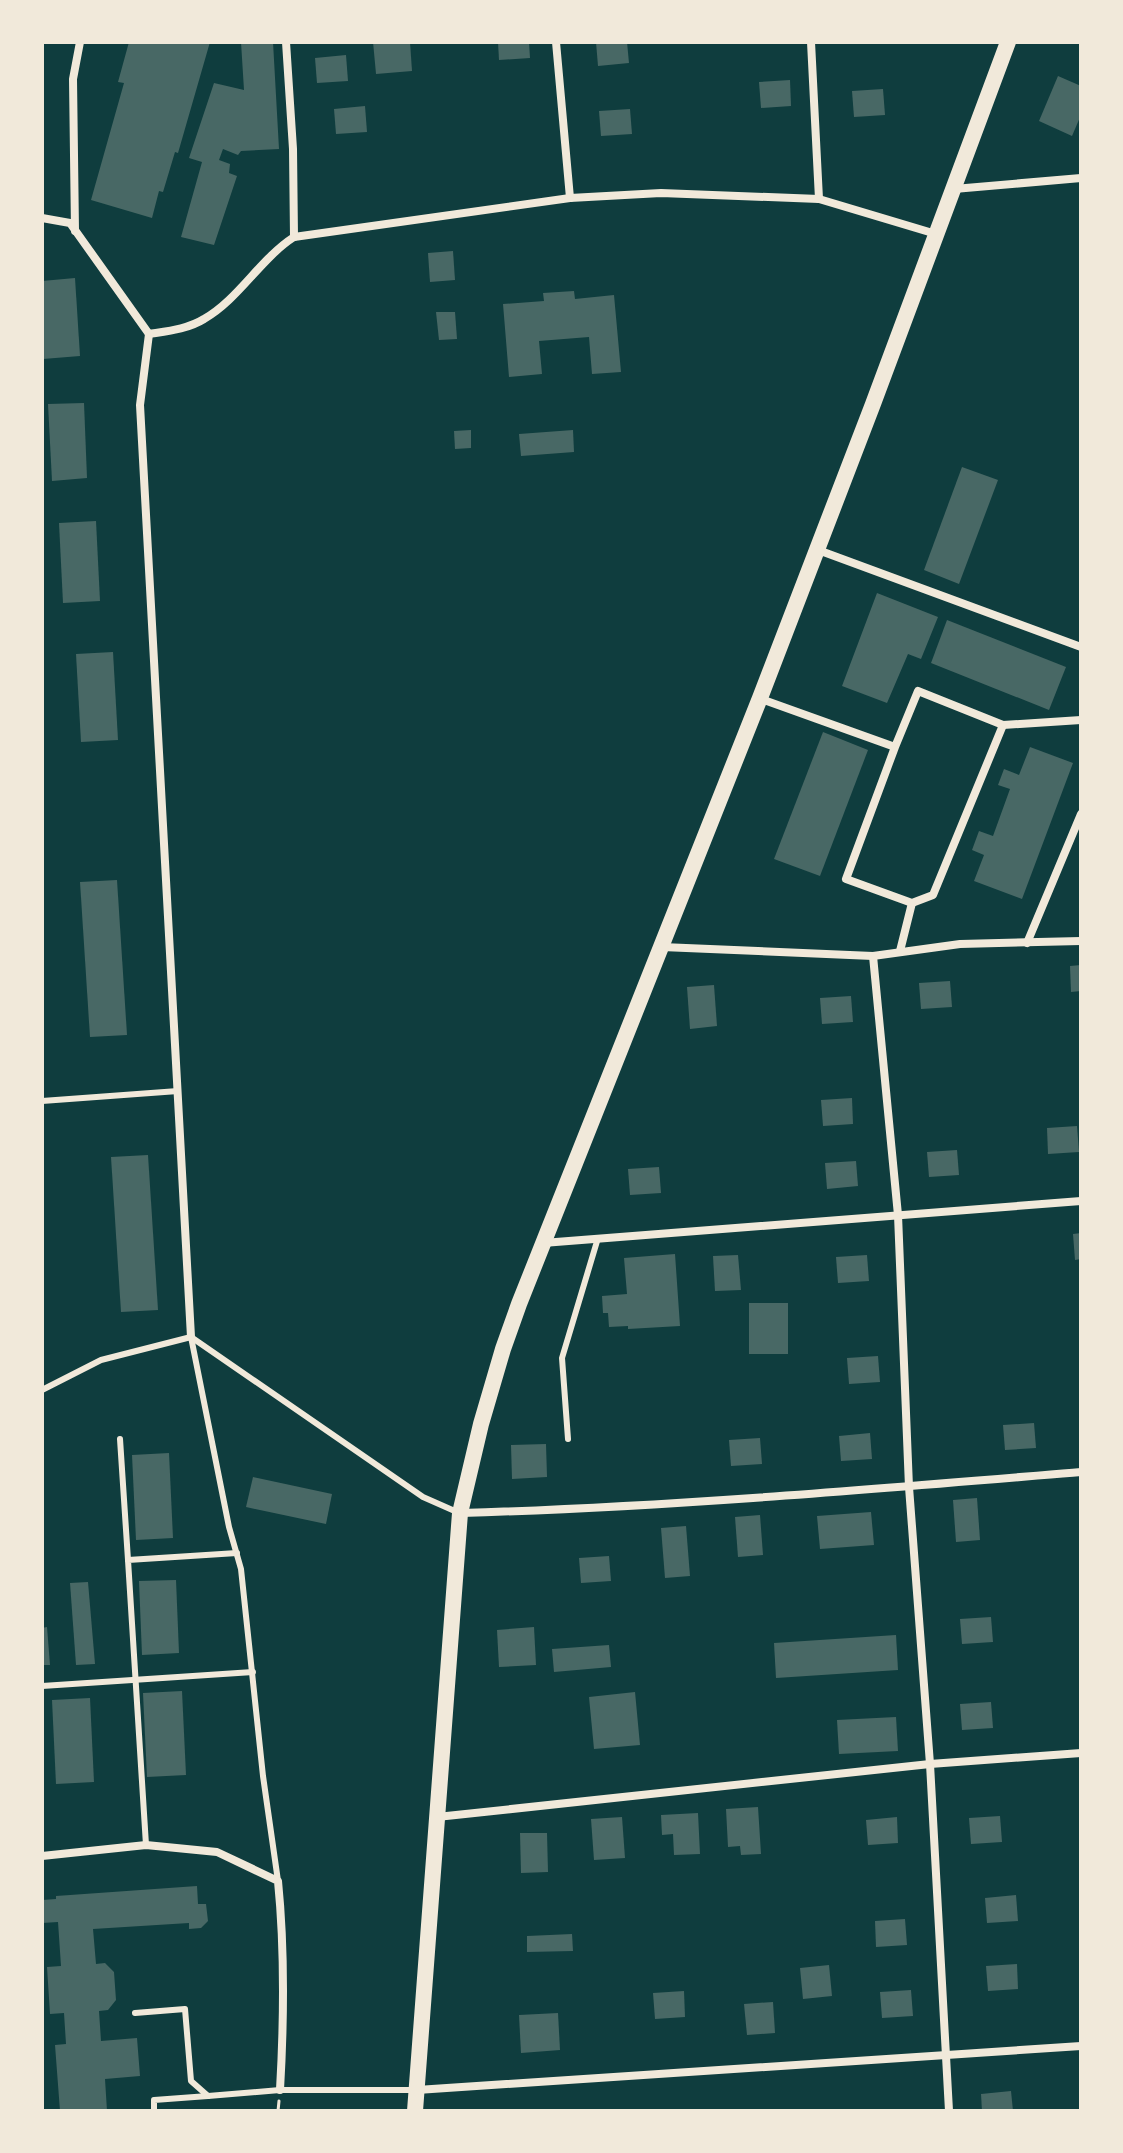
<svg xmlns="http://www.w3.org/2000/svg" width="1123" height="2153" viewBox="0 0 1123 2153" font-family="'Exo 2',sans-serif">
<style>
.building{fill:#486865}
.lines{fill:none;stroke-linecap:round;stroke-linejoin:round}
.path{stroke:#f1e9da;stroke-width:3}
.service{stroke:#f1e9da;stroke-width:6}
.minor{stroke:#f1e9da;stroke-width:8}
.secondary{stroke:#f1e9da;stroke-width:16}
</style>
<rect width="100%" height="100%" fill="#0f3d3e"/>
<g class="building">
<path d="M129,42H210L178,153L175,152L163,192L159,191L152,218L91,200L124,83L118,82Z"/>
<path d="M241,42H273L279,149L241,151L238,155L223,149L219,160L230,164L229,173L237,176L214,245L181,237L202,162L189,158L214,83L244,90Z"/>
<path d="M373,42H410L412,71L376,74Z"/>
<path d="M498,42H529L530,58L499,60Z"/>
<path d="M596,42H627L629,63L598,66Z"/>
<path d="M346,55L348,81L317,83L315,58Z"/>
<path d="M1058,76L1081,86V115L1072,136L1039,121Z"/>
<path d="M790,80L791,106L761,108L759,82Z"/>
<path d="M883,89L885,115L854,117L852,91Z"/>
<path d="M365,106L367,132L336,134L334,109Z"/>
<path d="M630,109L632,134L601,136L599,111Z"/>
<path d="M453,251L455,280L430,282L428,253Z"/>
<path d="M75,278L80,356L43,359L42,281Z"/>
<path d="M574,291L575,299L614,295L621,372L592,374L589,337L539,341L542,374L509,377L503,304L544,301L543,293Z"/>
<path d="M436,312H455L457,339L439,340Z"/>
<path d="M84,403L87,478L52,481L48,404Z"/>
<path d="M471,430V448L455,449L454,431Z"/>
<path d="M573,430L574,452L521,456L519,434Z"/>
<path d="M962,467L998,480L959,584L924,570Z"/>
<path d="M96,521L100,601L63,603L59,523Z"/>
<path d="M877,593L938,617L921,659L908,654L887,703L842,686Z"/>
<path d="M947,620L1066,667L1049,710L931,663Z"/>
<path d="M113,652L118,740L81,742L76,654Z"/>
<path d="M823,732L868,750L820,876L774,859Z"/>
<path d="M1030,747L1073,763L1022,899L974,881L984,855L972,850L979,831L993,836L1010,789L998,785L1004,769L1019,775Z"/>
<path d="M117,880L127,1035L90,1037L80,882Z"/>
<path d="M1081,965V991L1071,992L1070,966Z"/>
<path d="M950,981L952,1007L921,1009L919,983Z"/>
<path d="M714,985L717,1026L690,1029L687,987Z"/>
<path d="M851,996L853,1022L822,1024L820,998Z"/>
<path d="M852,1098L853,1124L823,1126L821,1100Z"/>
<path d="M1077,1126L1079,1152L1048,1154L1047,1128Z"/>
<path d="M957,1150L959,1175L929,1177L927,1152Z"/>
<path d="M148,1155L158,1310L121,1312L111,1157Z"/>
<path d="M856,1161L858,1186L827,1189L825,1163Z"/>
<path d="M659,1167L661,1193L630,1195L628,1169Z"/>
<path d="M1081,1233V1259L1075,1260L1073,1234Z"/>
<path d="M675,1254L680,1326L628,1329V1326L609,1327L608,1313H603L602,1296L627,1294L624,1258Z"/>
<path d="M738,1255L741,1290L715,1291L713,1256Z"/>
<path d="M867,1255L869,1281L838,1283L836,1257Z"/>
<rect x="749" y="1303" width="39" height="51"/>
<path d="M878,1356L880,1382L849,1384L847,1358Z"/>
<path d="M1034,1423L1036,1448L1005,1450L1003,1425Z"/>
<path d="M870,1433L872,1459L841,1461L839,1436Z"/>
<path d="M760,1438L762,1464L731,1466L729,1440Z"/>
<path d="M546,1444L547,1477L512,1479L511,1445Z"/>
<path d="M169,1453L173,1538L136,1540L132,1455Z"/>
<path d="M253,1477L332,1494L326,1524L246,1507Z"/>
<path d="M977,1498L980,1540L956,1542L953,1500Z"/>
<path d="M871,1512L874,1545L820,1549L817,1516Z"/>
<path d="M760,1515L763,1555L738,1557L735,1517Z"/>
<path d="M686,1526L690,1576L665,1578L661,1528Z"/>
<path d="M609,1556L611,1581L581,1583L579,1558Z"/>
<path d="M176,1580L179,1653L142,1655L139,1581Z"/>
<path d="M88,1582L95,1664L76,1665L70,1583Z"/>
<path d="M991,1617L993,1642L962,1644L960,1619Z"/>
<path d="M47,1627L50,1665H42V1628Z"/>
<path d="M534,1627L536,1665L499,1667L497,1630Z"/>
<path d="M896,1635L898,1670L776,1678L774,1643Z"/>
<path d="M609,1645L611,1667L554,1672L552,1649Z"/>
<path d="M182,1691L186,1775L147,1777L143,1693Z"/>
<path d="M635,1692L640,1745L594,1749L589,1697Z"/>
<path d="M90,1698L94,1782L56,1784L52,1700Z"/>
<path d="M991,1702L993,1728L962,1730L960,1704Z"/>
<path d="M896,1717L898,1751L839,1754L837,1720Z"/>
<path d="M758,1807L761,1854L741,1855L740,1846L728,1847L726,1809Z"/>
<path d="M698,1813L700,1854L674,1855L673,1834L662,1835L661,1815Z"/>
<path d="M1000,1816L1002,1842L971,1844L969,1818Z"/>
<path d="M622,1817L625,1858L594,1860L591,1819Z"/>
<path d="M897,1817L898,1843L868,1845L866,1820Z"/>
<path d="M520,1833H547L548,1872L521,1873Z"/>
<path d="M197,1886L198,1904H206L208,1921L201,1928L189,1929V1923L93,1929L96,1964L105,1963L114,1972L116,2000L108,2010L99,2011L101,2041L137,2038L140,2076L105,2079L107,2111H60L55,2045L66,2044L64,2013L50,2014L47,1967L61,1966L58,1922L42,1923V1900L56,1899V1896Z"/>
<path d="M1016,1895L1018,1921L987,1923L985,1898Z"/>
<path d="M905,1919L907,1945L876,1947L875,1921Z"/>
<path d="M572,1934L573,1951L527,1952V1936Z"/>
<path d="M1017,1964L1018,1989L988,1991L986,1966Z"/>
<path d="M829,1965L832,1996L803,1999L800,1968Z"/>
<path d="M911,1990L913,2016L882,2018L880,1992Z"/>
<path d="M684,1991L685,2017L655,2019L653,1993Z"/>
<path d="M773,2002L775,2033L747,2035L744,2004Z"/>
<path d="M558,2013L560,2050L521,2053L519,2015Z"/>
<path d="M1011,2091L1013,2111H982L981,2094Z"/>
</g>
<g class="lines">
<path class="path" d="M278,2111L279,2101"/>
<g class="service">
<path d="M42,1101L178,1091"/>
<path d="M191,1337L229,1527L241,1569L263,1776L278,1881"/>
<path d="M42,1390L101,1360L191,1337L423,1497L457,1512"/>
<path d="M120,1439L128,1560"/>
<path d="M568,1439L562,1358L598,1238"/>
<path d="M42,1686L253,1672"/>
<path d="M146,1845L128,1560L237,1553"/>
<path d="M135,2013L185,2009L191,2081L208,2096L280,2090H415"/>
<path d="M154,2111V2100L208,2096"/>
</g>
<g class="minor">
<path d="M286,42L293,149L294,237"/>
<path d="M556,42L570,198"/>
<path d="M811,42L819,199"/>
<path d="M954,189L1081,178"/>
<path d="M42,218L70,223L149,334"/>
<path d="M75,231L73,79L80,42"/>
<path d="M149,334L140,405L191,1337"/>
<path d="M149,334C168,331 188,329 204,319C239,299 260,259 294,237L570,198L661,193L819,199L936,234"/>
<path d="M818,550L1081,647"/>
<path d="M761,699L895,747L846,879L912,903L933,895L1003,725L918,691L895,747"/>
<path d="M1003,725L1081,720"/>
<path d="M1027,943L1081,814"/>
<path d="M662,947L873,956L960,944L1081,941"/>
<path d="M900,951L912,903"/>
<path d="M873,956L898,1215L909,1487L930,1764L949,2111"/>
<path d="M543,1243L1081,1201"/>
<path d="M461,1513C668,1507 875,1489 1081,1472"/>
<path d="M437,1817L930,1764L1081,1753"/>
<path d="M42,1856L146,1845L217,1852L278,1881C285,1951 284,2020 280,2090"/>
<path d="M417,2090L1081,2046"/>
</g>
<path class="secondary" d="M415,2111L460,1513L481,1424L503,1349L519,1304L760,698L873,404L1008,42"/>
</g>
<rect width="1123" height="2153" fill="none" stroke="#f1e9da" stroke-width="88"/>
</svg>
